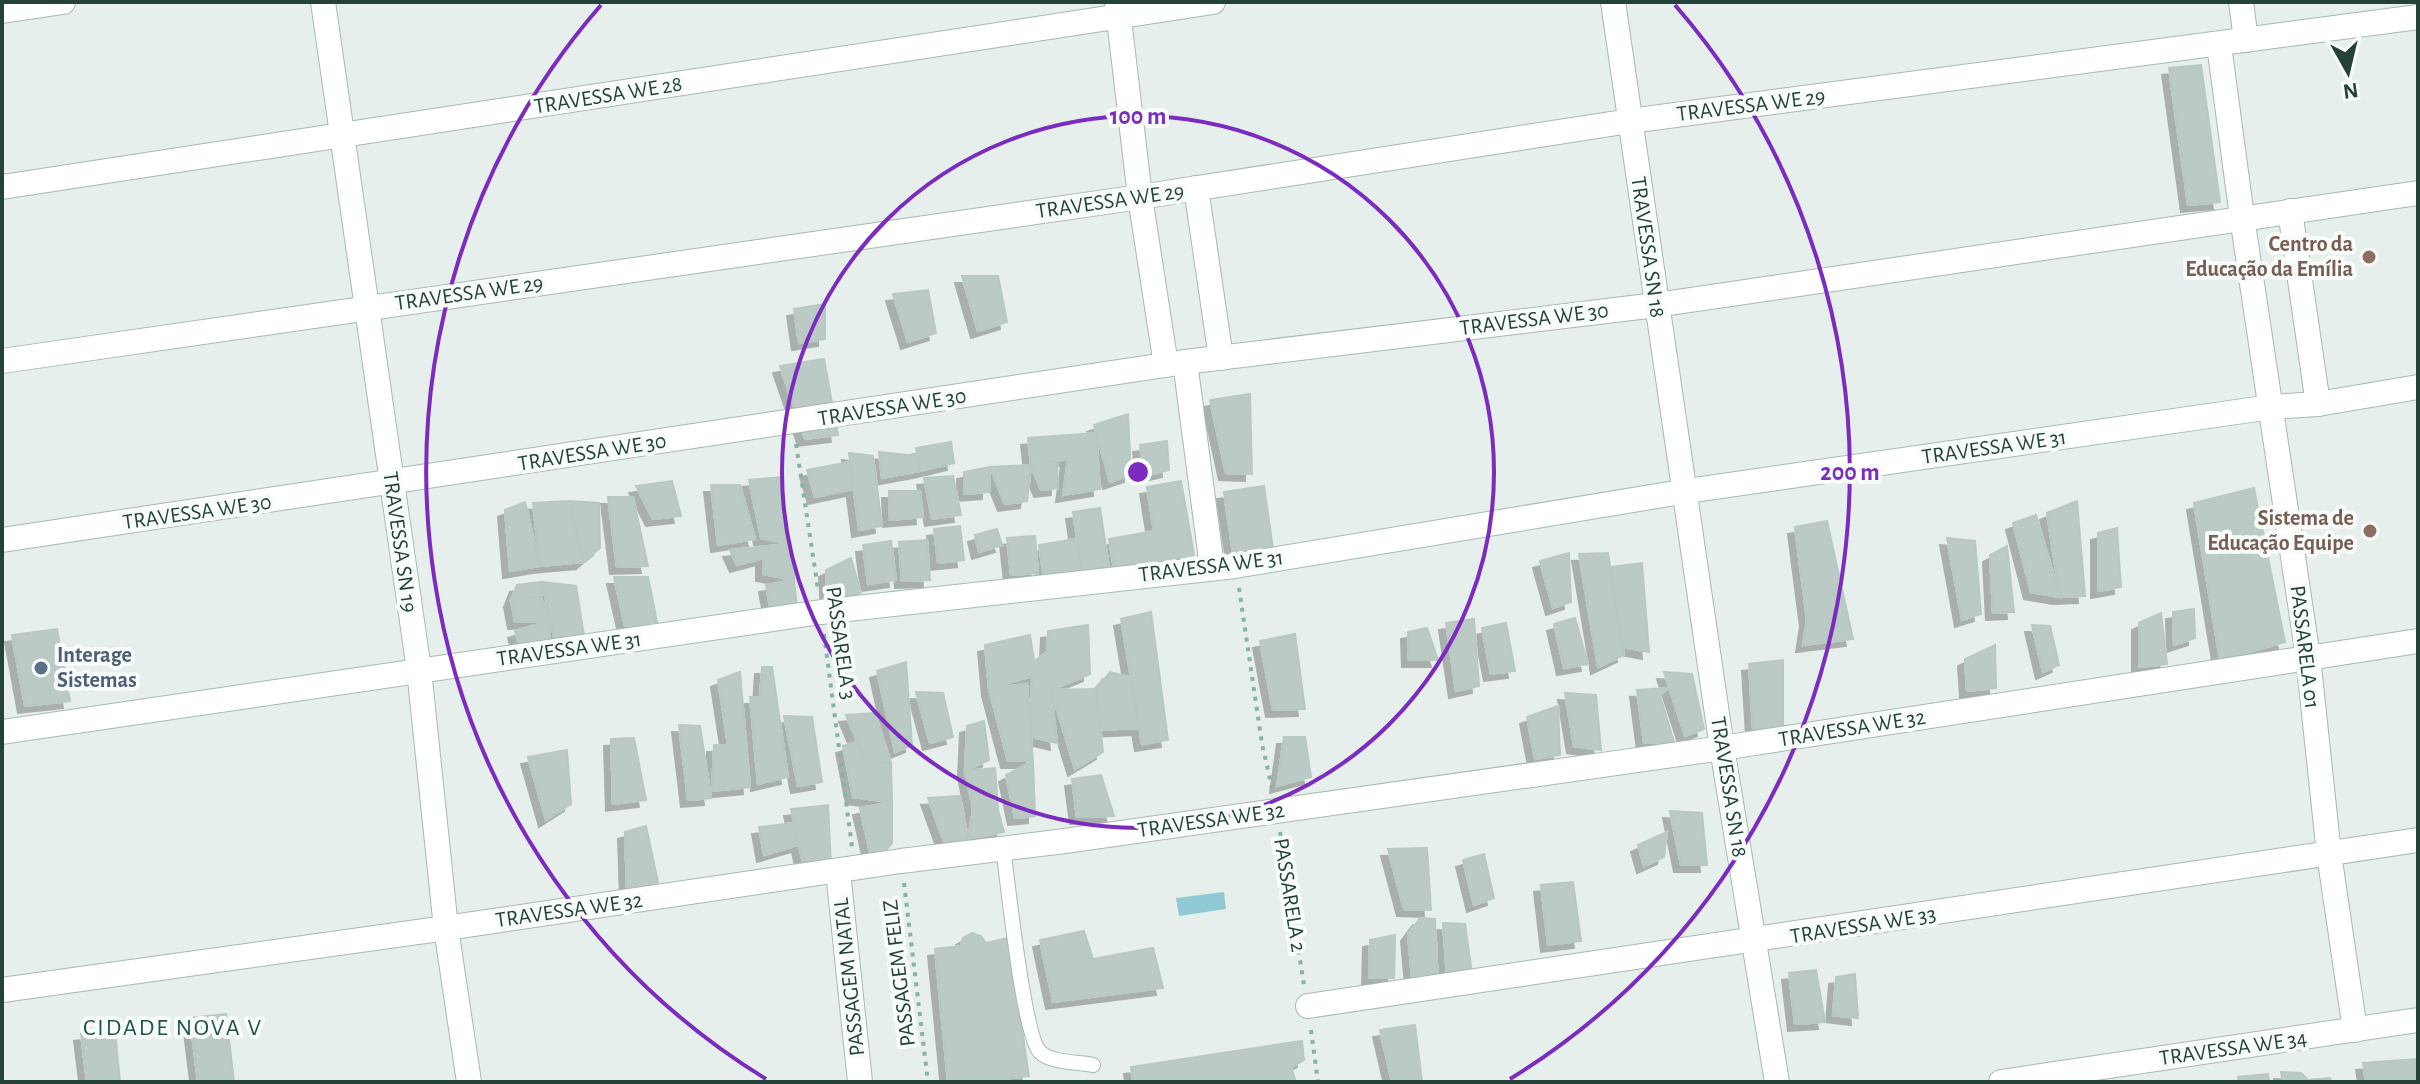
<svg xmlns="http://www.w3.org/2000/svg" width="2420" height="1084" viewBox="0 0 2420 1084" font-family="'Alegreya Sans',sans-serif">
<style>
.water{fill:#8ec9d4}
.building{fill:#bbcac4;stroke:#b8c9c2;stroke-width:2;filter:url(#shadow)}
.lines{fill:none;stroke-linecap:round;stroke-linejoin:round}
.service-casing{stroke:#a8b8b2;stroke-width:16}
.minor-casing{stroke:#a8b8b2;stroke-width:26}
.tertiary-casing{stroke:#a8b8b2;stroke-width:26}
.secondary-casing{stroke:#a4bbb3;stroke-width:26}
.path{stroke:#86b3a5;stroke-width:4;stroke-dasharray:4 6;stroke-linecap:butt}
.service{stroke:#fff;stroke-width:14}
.minor{stroke:#fff;stroke-width:24}
.tertiary{stroke:#fff;stroke-width:24}
.secondary{stroke:#fff;stroke-width:24}
.ring{fill:none;stroke:#7b2cbf;stroke-width:4}
.education-dot{fill:#8d6e63;stroke:#f7fbf9;stroke-width:3}
.service-dot{fill:#5c6f8a;stroke:#f7fbf9;stroke-width:3}
.labels{text-anchor:middle;dominant-baseline:central;stroke-width:8;stroke-linejoin:round;paint-order:stroke}
.street-label{font-size:22px;fill:#24423a;stroke:#f7fbf9}
.education-label{font-size:22px;font-weight:bold;fill:#785e54;stroke:#f7fbf9;text-anchor:end}
.service-label{font-size:22px;font-weight:bold;fill:#4e5e75;stroke:#f7fbf9;text-anchor:start}
.neighbourhood-label{font-size:24px;letter-spacing:2px;fill:#1f5548;stroke:#f7fbf9}
.centre{fill:#7b2cbf;stroke:#f7fbf9;stroke-width:4}
.ring-label{font-size:24px;text-anchor:middle;font-weight:bold;fill:#7b2cbf;stroke:#f7fbf9;stroke-width:8;stroke-linejoin:round;paint-order:stroke}
</style>
<defs>
<filter id="shadow"><feDropShadow dx="-7" dy="7" stdDeviation="0" flood-color="#0004"/></filter>
</defs>
<rect width="100%" height="100%" fill="#e6efeb"/>
<path class="water" d="M1224,892L1226,909L1179,916L1176,898Z"/>
<g class="building">
<path d="M2201,65L2220,202L2188,205L2169,68Z"/>
<path d="M962,276H998L1007,322L978,331Z"/>
<path d="M928,290L936,333L908,342L893,294Z"/>
<path d="M825,304V339L799,343L794,309Z"/>
<path d="M824,359L838,435L805,439L780,366Z"/>
<path d="M1250,394L1252,474L1226,473L1210,400Z"/>
<path d="M1128,414L1131,475L1110,482L1094,425Z"/>
<path d="M1096,433L1100,489L1063,495L1068,459L1031,465L1028,438Z"/>
<path d="M1167,441L1169,470L1144,476L1140,445Z"/>
<path d="M951,442L954,463L920,471L916,448Z"/>
<path d="M879,452L917,456L920,471L882,478Z"/>
<path d="M849,453L873,456L882,526L859,530Z"/>
<path d="M1057,461L1058,488L1041,490L1031,465Z"/>
<path d="M850,462L853,489L815,497L807,470Z"/>
<path d="M1031,465L1027,501L1005,504L990,467Z"/>
<path d="M990,467L989,492L964,494V472Z"/>
<path d="M953,476L961,515L932,519L924,478Z"/>
<path d="M782,477L787,544L761,538L749,480Z"/>
<path d="M672,481L681,516L653,519L636,486Z"/>
<path d="M1181,481L1194,555L1114,569L1109,539L1154,531L1147,487Z"/>
<path d="M711,485H740L755,539L718,545Z"/>
<path d="M1264,486L1273,549L1233,554L1224,492Z"/>
<path d="M2254,488L2285,642L2220,660L2194,503Z"/>
<path d="M889,491H920L923,517L890,520Z"/>
<path d="M608,497H633L648,566L617,567Z"/>
<path d="M569,501L599,503L600,548L583,562Z"/>
<path d="M569,501L583,562L540,566L533,503Z"/>
<path d="M2077,501L2085,596L2060,597L2047,513Z"/>
<path d="M525,502L540,566L510,571L505,510Z"/>
<path d="M1100,508L1109,568L1082,572L1073,512Z"/>
<path d="M2036,515L2060,597L2031,592L2013,523Z"/>
<path d="M1827,521L1853,639L1803,645L1807,620L1795,527Z"/>
<path d="M960,526L964,560L938,563L934,529Z"/>
<path d="M2117,528L2121,587L2098,591V533Z"/>
<path d="M997,529L1002,545L979,552L975,535Z"/>
<path d="M1035,536L1038,573L1011,575L1007,538Z"/>
<path d="M1947,538L1975,541L1981,614L1962,620Z"/>
<path d="M1076,539L1082,572L1044,578L1039,545Z"/>
<path d="M927,540L930,580L902,581L899,542Z"/>
<path d="M891,541L896,580L868,584L863,545Z"/>
<path d="M787,544L795,565L794,580L763,574V558L737,565L730,550Z"/>
<path d="M2007,546L2014,612L1993,613L1990,555Z"/>
<path d="M1569,553L1571,602L1553,608L1540,561Z"/>
<path d="M1608,553L1624,655L1598,667L1579,554Z"/>
<path d="M851,558L861,593L828,601L826,570Z"/>
<path d="M1642,563L1649,652L1622,647L1610,567Z"/>
<path d="M614,577H648L657,622L625,626Z"/>
<path d="M794,580L797,607L771,612L766,585Z"/>
<path d="M542,582L541,597L511,600L517,585Z"/>
<path d="M542,582L576,586L584,636L556,646Z"/>
<path d="M541,597L550,621L515,622L511,600Z"/>
<path d="M2194,609L2195,638L2174,645L2173,612Z"/>
<path d="M1151,612L1168,740L1142,744L1121,619Z"/>
<path d="M2161,613L2167,664L2139,667V623Z"/>
<path d="M1575,618L1588,664L1564,668L1554,624Z"/>
<path d="M1474,619L1479,686L1456,691L1446,623Z"/>
<path d="M550,621V644L518,642L515,631Z"/>
<path d="M1506,623L1515,671L1491,674L1482,628Z"/>
<path d="M1088,625L1090,674L1051,690L1057,743L1031,737L1032,676L989,689L985,645L1030,635L1034,661L1047,652L1048,631Z"/>
<path d="M2032,625L2050,626L2059,665L2043,672Z"/>
<path d="M1427,628L1438,660H1409L1408,632Z"/>
<path d="M57,629L70,701L25,706L12,635Z"/>
<path d="M1295,634L1305,709L1273,710L1260,641Z"/>
<path d="M1995,645L1996,688L1967,691L1965,659Z"/>
<path d="M1783,660V732L1753,728L1749,664Z"/>
<path d="M906,662L912,745L895,752L877,671Z"/>
<path d="M762,667H772L788,777L758,784L750,697H760Z"/>
<path d="M740,672L750,787L712,791L714,745H728L718,680Z"/>
<path d="M1110,672L1130,677L1139,728L1100,730L1096,689Z"/>
<path d="M1664,672L1692,674L1704,729L1685,736Z"/>
<path d="M1027,684L1033,761H1008L989,689Z"/>
<path d="M1669,688L1660,695L1674,742L1644,743L1637,690Z"/>
<path d="M1096,689L1103,752L1075,769L1051,690Z"/>
<path d="M916,692L943,693L953,737L930,743Z"/>
<path d="M1565,693L1596,695L1601,750L1574,746Z"/>
<path d="M1558,706L1560,755L1535,759L1527,717Z"/>
<path d="M875,713L891,763L865,760L846,715Z"/>
<path d="M784,716L812,717L822,782L798,786Z"/>
<path d="M984,721L989,760L965,771L967,726Z"/>
<path d="M679,725L700,726L711,798L688,800Z"/>
<path d="M1284,737H1305L1311,777L1277,786Z"/>
<path d="M634,738L646,800L613,804L611,739Z"/>
<path d="M857,742L865,760L891,763L892,802L853,797L843,746Z"/>
<path d="M567,750L571,804L546,820L528,757Z"/>
<path d="M1033,761L1035,816L1015,818L1006,775Z"/>
<path d="M995,768L998,810H973L965,771Z"/>
<path d="M1101,775L1114,816L1077,817L1072,779Z"/>
<path d="M960,796L968,839L944,842L928,798Z"/>
<path d="M892,802V843L873,866L860,808Z"/>
<path d="M828,805L831,865L804,868L791,809Z"/>
<path d="M973,810H998L1004,832L968,839Z"/>
<path d="M1670,811L1702,813L1707,865H1681Z"/>
<path d="M794,823L798,845L764,855L759,827Z"/>
<path d="M646,826L658,882L627,893L625,832Z"/>
<path d="M1667,832L1664,857L1644,866L1638,845Z"/>
<path d="M1427,848L1431,910L1404,909L1388,849Z"/>
<path d="M1484,854L1494,898L1474,905L1463,860Z"/>
<path d="M1573,882L1581,941L1548,945L1541,885Z"/>
<path d="M1420,918L1435,919L1438,986L1413,990L1408,934Z"/>
<path d="M1443,923L1465,924L1473,981L1447,978Z"/>
<path d="M1084,931L1093,959L1153,948L1163,988L1053,1002L1040,940Z"/>
<path d="M972,933L981,936L986,943L1008,938L1029,1076L979,1082H948L935,949L961,946L963,938Z"/>
<path d="M1395,935L1394,978H1369L1370,940Z"/>
<path d="M1816,970L1825,1022L1795,1024L1789,973Z"/>
<path d="M1855,974L1858,1018L1833,1015L1836,977Z"/>
<path d="M226,1014L234,1082H198L190,1018Z"/>
<path d="M1415,1025L1422,1082H1392L1380,1030Z"/>
<path d="M115,1030L120,1082H87L81,1034Z"/>
<path d="M1302,1041L1304,1060L1291,1067L1296,1082H1133L1131,1067Z"/>
<path d="M2417,1059L2418,1082H2366L2363,1063Z"/>
<path d="M2281,1072L2301,1073L2308,1080L2330,1078L2331,1082H2283Z"/>
<path d="M2268,1074L2269,1082H2239L2238,1077Z"/>
</g>
<g class="lines">
<defs>
<path id="service" d="M1003,848C1008,882 1023,1035 1040,1052C1051,1063 1079,1062 1093,1065"/>
<g id="minor">
<path d="M1117,2L1140,197L1166,365"/>
<path d="M2241,2L2246,40"/>
<path d="M2,11L63,2"/>
<path d="M2219,45L2242,217L2308,657L2329,854L2355,1030"/>
<path d="M2,187L1213,2"/>
<path d="M1196,188L1221,358"/>
<path d="M2290,211L2318,404"/>
<path d="M2,361L1140,197L1630,121L2418,17"/>
<path d="M1185,362L1212,567"/>
<path d="M2,540L1185,362L1656,305L2418,193"/>
<path d="M838,872L860,1082"/>
<path d="M1308,1006L2418,840"/>
<path d="M2001,1082L2418,1020"/>
</g>
<g id="tertiary">
<path d="M1613,2L1722,748L1777,1082"/>
<path d="M2,990L446,928L901,861L1065,841L1722,748L2418,641"/>
</g>
<g id="secondary">
<path d="M323,2L419,670L446,928L469,1082"/>
<path d="M2,732L821,612L1235,566L1687,491L2271,407L2318,404L2418,387"/>
</g>
</defs>
<use href="#service" class="service-casing"/>
<use href="#minor" class="minor-casing"/>
<use href="#tertiary" class="tertiary-casing"/>
<use href="#secondary" class="secondary-casing"/>
<g class="path">
<path d="M796,444L818,589"/>
<path d="M1239,588L1262,744L1272,788"/>
<path d="M824,634L852,847"/>
<path d="M1280,832L1304,985"/>
<path d="M904,883L928,1082"/>
<path d="M1311,1030L1318,1082"/>
</g>
<use href="#service" class="service"/>
<use href="#minor" class="minor"/>
<use href="#tertiary" class="tertiary"/>
<use href="#secondary" class="secondary"/>
</g>
<g class="ring">
<circle cx="1138" cy="472" r="356"/>
<path d="M766 1079A712 712 0 0 1 601 5M1675 5A712 712 0 0 1 1510 1079"/>
</g>
<g class="education-dot">
<circle cx="2369" cy="257" r="8"/>
<circle cx="2370" cy="531" r="8"/>
</g>
<circle class="service-dot" cx="41" cy="668" r="8"/>
<g class="labels">
<g class="street-label">
<text transform="translate(608 95) rotate(-9)">TRAVESSA WE 28</text>
<text transform="translate(1751 105) rotate(-7)">TRAVESSA WE 29</text>
<text transform="translate(1110 201) rotate(-8)">TRAVESSA WE 29</text>
<text transform="translate(1648 247) rotate(82)">TRAVESSA SN 18</text>
<text transform="translate(469 293) rotate(-8)">TRAVESSA WE 29</text>
<text transform="translate(1534 319) rotate(-7)">TRAVESSA WE 30</text>
<text transform="translate(892 407) rotate(-9)">TRAVESSA WE 30</text>
<text transform="translate(1994 447) rotate(-8)">TRAVESSA WE 31</text>
<text transform="translate(592 452) rotate(-9)">TRAVESSA WE 30</text>
<text transform="translate(197 512) rotate(-8)">TRAVESSA WE 30</text>
<text transform="translate(400 542) rotate(82)">TRAVESSA SN 19</text>
<text transform="translate(1211 566) rotate(-7)">TRAVESSA WE 31</text>
<text transform="translate(841 643) rotate(82)">PASSARELA 3</text>
<text transform="translate(2305 647) rotate(83)">PASSARELA 01</text>
<text transform="translate(569 649) rotate(-8)">TRAVESSA WE 31</text>
<text transform="translate(1852 728) rotate(-9)">TRAVESSA WE 32</text>
<text transform="translate(1729 787) rotate(81)">TRAVESSA SN 18</text>
<text transform="translate(1211 820) rotate(-8)">TRAVESSA WE 32</text>
<text transform="translate(1290 895) rotate(81)">PASSARELA 2</text>
<text transform="translate(569 910) rotate(-8)">TRAVESSA WE 32</text>
<text transform="translate(1863 925) rotate(-9)">TRAVESSA WE 33</text>
<text transform="translate(899 973) rotate(-97)">PASSAGEM FELIZ</text>
<text transform="translate(849 977) rotate(-96)">PASSAGEM NATAL</text>
<text transform="translate(2233 1048) rotate(-8)">TRAVESSA WE 34</text>
</g>
<g class="education-label">
<text x="2353" y="244">Centro da<tspan x="2353" dy="25">Educação da Emília</tspan></text>
<text x="2354" y="518">Sistema de<tspan x="2354" dy="25">Educação Equipe</tspan></text>
</g>
<g class="service-label">
<text x="57" y="655">Interage<tspan x="57" dy="25">Sistemas</tspan></text>
</g>
<g class="neighbourhood-label">
<text x="173" y="1028">CIDADE NOVA V</text>
</g>
</g>
<circle cx="1138" cy="472" r="12" class="centre"/>
<g class="ring-label">
<text x="1138" y="124">100 m</text>
<text x="1850" y="480">200 m</text>
</g>
<rect width="2420" height="1084" fill="none" stroke="#24423a" stroke-width="8"/>
<g transform="translate(2348 72) rotate(172)" stroke="#f7fbf9" stroke-width="6" paint-order="stroke">
<path d="M0-6L14 30L0 20L-14 30Z" fill="#24423a"/>
<text y="-12" font-size="22" font-weight="bold" text-anchor="middle" fill="#24423a">N</text>
</g>
</svg>
